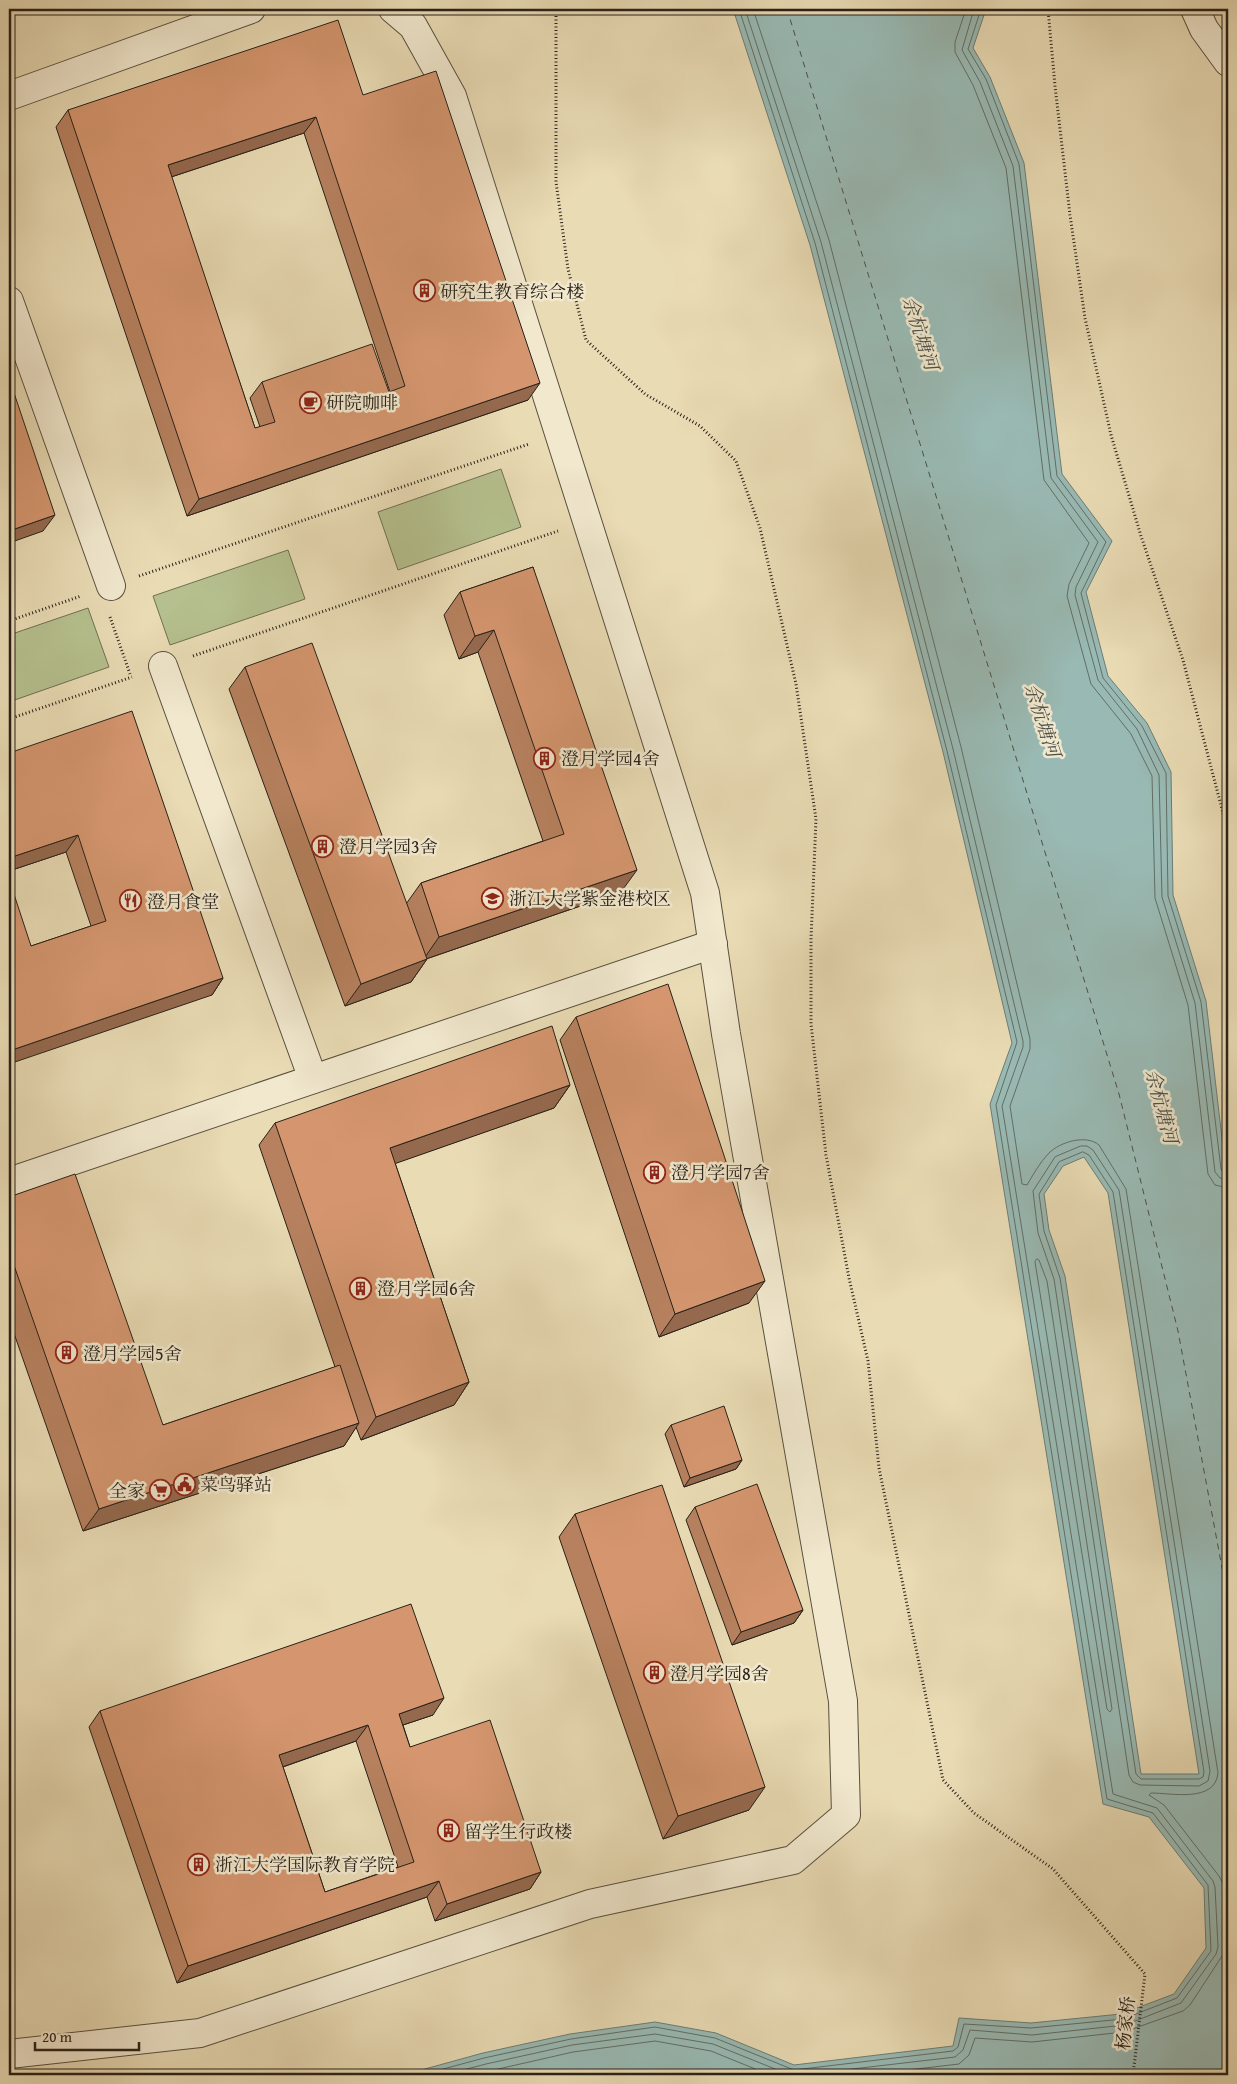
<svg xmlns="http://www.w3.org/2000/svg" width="1237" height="2084" viewBox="0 0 1237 2084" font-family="'Gentium Book Plus','Noto Serif SC',serif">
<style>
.green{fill:#b5c08e;stroke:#6f7053}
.water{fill:#99bab4;stroke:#6c7d76;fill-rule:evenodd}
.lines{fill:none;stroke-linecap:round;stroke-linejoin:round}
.shore{stroke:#616e66;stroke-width:1}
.ferry{stroke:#4b4f47;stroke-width:1;stroke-dasharray:6 5;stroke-linecap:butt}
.minor-casing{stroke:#59503f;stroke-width:30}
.path{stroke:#292118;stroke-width:3;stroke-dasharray:1 2.5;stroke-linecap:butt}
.minor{stroke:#f1e8ce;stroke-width:28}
.wall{fill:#b7815f;stroke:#292118;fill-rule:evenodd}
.shaded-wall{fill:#95694e;stroke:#292118}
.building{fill:#d5966f;stroke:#292118;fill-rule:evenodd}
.labels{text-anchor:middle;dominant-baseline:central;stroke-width:5;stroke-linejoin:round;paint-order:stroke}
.poi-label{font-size:18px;fill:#292118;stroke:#f1e8ce;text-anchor:start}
.street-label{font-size:18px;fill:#292118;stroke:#f1e8ce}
.water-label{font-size:19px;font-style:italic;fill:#4b4f47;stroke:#f1e8ce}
</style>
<rect width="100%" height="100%" fill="#e9dbb4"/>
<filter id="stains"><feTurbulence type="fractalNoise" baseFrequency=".004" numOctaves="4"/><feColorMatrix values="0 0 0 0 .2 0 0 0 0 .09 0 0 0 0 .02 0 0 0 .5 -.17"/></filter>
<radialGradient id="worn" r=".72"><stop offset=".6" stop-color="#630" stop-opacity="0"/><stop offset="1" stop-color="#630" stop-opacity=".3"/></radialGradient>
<g class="green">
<path d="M501,469L521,527L398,570L378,512Z"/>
<path d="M288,550L305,599L170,645L153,596Z"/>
<path d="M88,608L109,667L9,702V635Z"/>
</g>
<path class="water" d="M733,9H986L973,48L990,77L1024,163L1062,474L1112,541L1086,592L1108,676L1147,723L1171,772L1173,895L1206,1001L1228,1190V2075H403L483,2053L570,2034L655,2022L716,2033L794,2065L953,2046L959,2018L1031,2023L1121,2014L1174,1994L1206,1948L1204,1888L1149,1817L1103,1804L990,1104L1012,1043L943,752L810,245ZM1084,1157L1108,1193L1199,1774H1141L1065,1276L1049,1230L1044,1194L1063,1166Z"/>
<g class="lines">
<g class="shore">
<path d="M745,9L821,242L953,749L1023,1041V1047L1002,1106L1113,1794L1157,1808L1213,1881L1215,1887L1218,1947L1216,1954L1181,2003L1125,2025L1032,2035L970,2030L963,2050L955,2057L801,2075"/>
<path d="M753,9L829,240L961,747L1030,1039V1049L1010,1106L1022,1184L1027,1185C1033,1175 1040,1162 1049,1153C1060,1142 1086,1134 1099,1145L1126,1189L1218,1773C1215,1803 1172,1793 1151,1793L1149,1795L1164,1805L1219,1876L1223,1884L1224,1953L1190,2005L1183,2011L1124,2032L1032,2042L975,2038L969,2055L959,2064L865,2075"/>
<path d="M966,9L955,42V52L973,85L1006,168L1044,480L1089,543L1069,584L1067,596L1091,684L1131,734L1152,776L1155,898L1188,1005L1208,1174L1215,1185L1228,1188"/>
<path d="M974,9L962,50L980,82L1013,166L1051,478L1098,542L1076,587L1075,595L1098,680L1137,729L1159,775L1162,897L1195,1003L1215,1172L1220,1178L1228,1181"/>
<path d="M981,9L968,49L986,79L1019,164L1057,476L1106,542L1081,593L1103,678L1142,726L1166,773L1168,896L1201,1002L1221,1169L1223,1173L1228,1174"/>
<path d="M1081,1146H1087L1093,1150L1119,1190L1210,1771L1208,1781L1199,1786L1140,1785L1133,1782L1129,1775L1054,1279L1038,1233L1033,1191L1055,1157Z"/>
<path d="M1083,1152L1089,1155L1113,1192L1204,1772L1203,1777L1199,1779H1141L1136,1774L1060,1278L1044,1231L1039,1194L1059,1162Z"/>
<path d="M1037,1259L1039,1260L1047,1281L1112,1709L1110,1712L1107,1709L1035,1262Z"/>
<path d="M421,2075L484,2058L571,2039L655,2027L715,2038L794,2070L953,2051L958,2047L964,2024L1031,2028L1123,2019L1177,1998L1211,1951L1208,1885L1153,1813L1107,1799L996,1105L1017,1042L947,751L815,243L739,9"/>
<path d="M444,2075L486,2064L572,2045L655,2034L713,2044L790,2075"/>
<path d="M472,2075L573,2052L655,2041L711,2051L770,2075"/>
</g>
<path class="ferry" d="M787,9L1119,1094L1178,1331L1228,1600"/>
<defs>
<g id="minor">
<path d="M1195,9L1204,29L1228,62"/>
<path d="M9,96L251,9"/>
<path d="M9,301L111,586"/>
<path d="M163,666L313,1079"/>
<path d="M9,1182L713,944"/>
<path d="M9,2054L200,2033L590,1904L793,1860L846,1815L843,1701L726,1034L705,893L452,96L413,26L393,9"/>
</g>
</defs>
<use href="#minor" class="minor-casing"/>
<g class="path">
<path d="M556,9V182L568,269L586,340L645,394L700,426L736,461L760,528L796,684L816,819L811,939V1024L826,1155L849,1278L868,1361L879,1468L943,1780L974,1813L1053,1869L1145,1974L1133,2075"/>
<path d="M1048,9L1055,86L1070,215L1085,318L1111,435L1141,536L1183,660L1223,813L1228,857"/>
<path d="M139,576L529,444"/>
<path d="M110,617L130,674"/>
<path d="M9,621L81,596"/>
<path d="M193,656L558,531"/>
<path d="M9,719L132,677"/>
</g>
<use href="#minor" class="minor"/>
</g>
<g class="wall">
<path d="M363,95L528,400L187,516L56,127L68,110ZM304,133L390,392L262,382L250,398L260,427L255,428L171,177Z"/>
<path d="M533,567L621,892L426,959H427L411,982L345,1006L229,689L245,667L406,904L421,883L543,841L478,652L459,659L444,615L460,592Z"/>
<path d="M9,753L223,978L212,995L31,946L91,926L66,852L9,871Z"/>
<path d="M576,1017L749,1303L659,1337L560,1040Z"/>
<path d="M570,1085L554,1108L395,1163L469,1382L454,1405L361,1440L356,1427L344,1446L83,1531L9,1319V1197L163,1425L335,1367L259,1145L275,1123Z"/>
<path d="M671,1425L742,1460L736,1469L684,1487L665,1434Z"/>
<path d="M695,1507L803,1610L794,1623L732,1645L686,1520Z"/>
<path d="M575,1514L749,1810L663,1839L559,1537Z"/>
<path d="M100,1711L433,1715L403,1725L410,1747L541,1872L530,1889L435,1921L427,1897L177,1983L89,1727ZM356,1741L398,1867L325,1892L283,1767Z"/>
</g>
<g class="shaded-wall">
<path d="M316,117L304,133L156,182L168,165Z"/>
<path d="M540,383L528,400L187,516L199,499Z"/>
<path d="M55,515L43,531L9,543V531Z"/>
<path d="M494,630L478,652L459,659L475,636Z"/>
<path d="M78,835L66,852L9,871V858Z"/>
<path d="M637,870L621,892L423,960L439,937Z"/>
<path d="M427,959L411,982L345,1006L361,984Z"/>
<path d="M223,978L212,995L9,1064V1051Z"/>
<path d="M570,1085L554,1108L374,1171L390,1148Z"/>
<path d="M765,1281L749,1303L659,1337L675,1314Z"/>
<path d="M469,1382L454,1405L361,1440L376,1417Z"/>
<path d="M359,1423L344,1446L83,1531L99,1509Z"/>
<path d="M742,1460L736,1469L684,1487L690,1478Z"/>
<path d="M803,1610L794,1623L732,1645L741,1632Z"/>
<path d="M444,1698L433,1715L388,1730L399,1714Z"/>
<path d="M368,1725L356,1741L268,1772L279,1755Z"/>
<path d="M765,1787L749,1810L663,1839L678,1816Z"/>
<path d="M541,1872L530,1889L435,1921L447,1904Z"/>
<path d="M439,1881L427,1897L177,1983L188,1966Z"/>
</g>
<g class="building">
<path d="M338,20L363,95L436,71L540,383L199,499L68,110ZM316,117L405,386L389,392L372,344L262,382L275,422L255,428L168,165Z"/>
<path d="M9,378L55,515L9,531Z"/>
<path d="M533,567L637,870L439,937L421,883L564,834L494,630L475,636L460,592Z"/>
<path d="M312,643L427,959L361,984L245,667Z"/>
<path d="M132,711L223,978L9,1051V879L31,946L106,921L78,835L9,858V753Z"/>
<path d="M668,984L765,1281L675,1314L576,1017Z"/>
<path d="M552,1026L570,1085L390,1148L469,1382L376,1417L275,1123Z"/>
<path d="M75,1174L163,1425L340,1365L359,1423L99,1509L9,1251V1197Z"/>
<path d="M724,1406L742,1460L690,1478L671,1425Z"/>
<path d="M757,1484L803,1610L741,1632L695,1507Z"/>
<path d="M662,1485L765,1787L678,1816L575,1514Z"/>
<path d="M411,1604L444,1698L399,1714L410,1747L490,1720L541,1872L447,1904L439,1881L188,1966L100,1711ZM368,1725L414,1862L325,1892L279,1755Z"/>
</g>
<defs>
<symbol id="building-ring" viewBox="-11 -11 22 22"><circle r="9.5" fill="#f1e8ce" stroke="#8f2418" stroke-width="1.5"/><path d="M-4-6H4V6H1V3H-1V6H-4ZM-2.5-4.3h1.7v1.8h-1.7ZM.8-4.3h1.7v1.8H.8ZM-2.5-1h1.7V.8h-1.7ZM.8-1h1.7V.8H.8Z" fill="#8f2418"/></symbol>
<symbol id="cafe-ring" viewBox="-11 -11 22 22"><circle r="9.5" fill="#f1e8ce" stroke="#8f2418" stroke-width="1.5"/><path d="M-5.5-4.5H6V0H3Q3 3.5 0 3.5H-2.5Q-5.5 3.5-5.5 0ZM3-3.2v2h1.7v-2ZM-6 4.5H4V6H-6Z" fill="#8f2418"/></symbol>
<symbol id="university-ring" viewBox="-11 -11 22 22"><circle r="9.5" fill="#f1e8ce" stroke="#8f2418" stroke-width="1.5"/><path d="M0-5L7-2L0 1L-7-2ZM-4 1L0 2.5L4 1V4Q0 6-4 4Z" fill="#8f2418"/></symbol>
<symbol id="restaurant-ring" viewBox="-11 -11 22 22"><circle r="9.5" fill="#f1e8ce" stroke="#8f2418" stroke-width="1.5"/><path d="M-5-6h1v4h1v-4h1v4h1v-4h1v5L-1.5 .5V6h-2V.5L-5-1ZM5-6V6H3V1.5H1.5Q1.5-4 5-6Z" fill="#8f2418"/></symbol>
<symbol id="civic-ring" viewBox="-11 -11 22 22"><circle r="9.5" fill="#f1e8ce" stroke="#8f2418" stroke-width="1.5"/><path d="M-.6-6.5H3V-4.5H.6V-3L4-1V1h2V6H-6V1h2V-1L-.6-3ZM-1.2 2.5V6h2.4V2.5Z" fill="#8f2418"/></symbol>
<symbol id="supermarket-ring" viewBox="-11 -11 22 22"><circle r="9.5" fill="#f1e8ce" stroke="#8f2418" stroke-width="1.5"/><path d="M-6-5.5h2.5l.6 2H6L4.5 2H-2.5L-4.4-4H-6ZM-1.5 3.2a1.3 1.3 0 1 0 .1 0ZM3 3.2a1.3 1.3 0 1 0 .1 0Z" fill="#8f2418"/></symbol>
</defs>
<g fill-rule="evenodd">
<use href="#building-ring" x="412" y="278" width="25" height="25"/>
<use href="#cafe-ring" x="298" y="390" width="25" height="25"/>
<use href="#building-ring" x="532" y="746" width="25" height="25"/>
<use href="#building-ring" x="310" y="834" width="25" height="25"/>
<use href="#university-ring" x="480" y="886" width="25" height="25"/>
<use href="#restaurant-ring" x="118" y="888" width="25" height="25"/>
<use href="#building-ring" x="642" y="1160" width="25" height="25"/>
<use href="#building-ring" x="348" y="1276" width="25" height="25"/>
<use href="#building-ring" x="54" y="1340" width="25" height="25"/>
<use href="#civic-ring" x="172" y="1472" width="25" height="25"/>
<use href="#supermarket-ring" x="148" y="1478" width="25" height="25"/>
<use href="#building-ring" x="642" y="1660" width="25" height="25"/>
<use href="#building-ring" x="436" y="1818" width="25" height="25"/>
<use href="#building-ring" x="186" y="1852" width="25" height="25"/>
</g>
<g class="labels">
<g class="poi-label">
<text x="440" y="291">研究生教育综合楼</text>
<text x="326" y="402">研院咖啡</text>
<text x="561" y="758">澄月学园4舍</text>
<text x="339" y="846">澄月学园3舍</text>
<text x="509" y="898">浙江大学紫金港校区</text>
<text x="147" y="901">澄月食堂</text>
<text x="671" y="1172">澄月学园7舍</text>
<text x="377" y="1288">澄月学园6舍</text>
<text x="83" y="1353">澄月学园5舍</text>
<text x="200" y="1484">菜鸟驿站</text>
<text x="145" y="1490" text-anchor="end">全家</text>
<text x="670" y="1673">澄月学园8舍</text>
<text x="464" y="1831">留学生行政楼</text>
<text x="215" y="1864">浙江大学国际教育学院</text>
</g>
<g class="street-label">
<text transform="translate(1125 2023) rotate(-84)">杨家桥</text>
</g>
<g class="water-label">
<text transform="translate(921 333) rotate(72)">余杭塘河</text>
<text transform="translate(1043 720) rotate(72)">余杭塘河</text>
<text transform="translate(1162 1106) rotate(75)">余杭塘河</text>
</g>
</g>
<rect width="1237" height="2084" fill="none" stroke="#e9dbb4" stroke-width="30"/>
<rect x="10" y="10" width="1217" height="2064" fill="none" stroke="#292118" stroke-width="2.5"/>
<rect x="15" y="15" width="1207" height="2054" fill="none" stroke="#292118"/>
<path d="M35 2042v8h104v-8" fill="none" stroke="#292118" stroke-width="2.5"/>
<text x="42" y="2042" font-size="15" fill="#292118" stroke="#f1e8ce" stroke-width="4" paint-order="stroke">20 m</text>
<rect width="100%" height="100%" filter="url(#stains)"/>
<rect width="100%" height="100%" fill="url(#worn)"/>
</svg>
